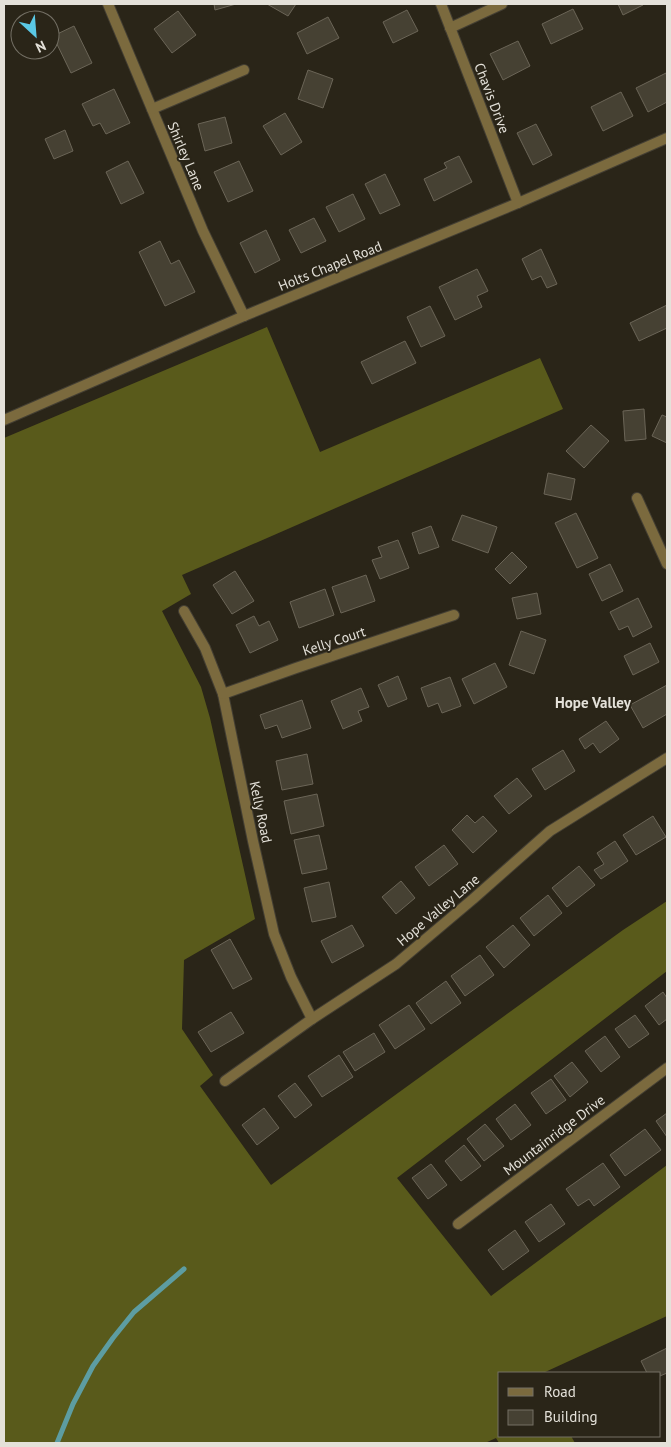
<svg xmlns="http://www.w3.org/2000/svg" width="671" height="1447" viewBox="0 0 671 1447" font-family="'PT Sans',sans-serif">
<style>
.forest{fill:#595a1b}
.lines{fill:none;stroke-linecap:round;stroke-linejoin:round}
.stream{stroke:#5d9da2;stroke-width:5}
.building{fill:#464133;stroke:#6b6557}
.minor-casing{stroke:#443f33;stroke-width:12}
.minor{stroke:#7b6a3e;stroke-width:10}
.labels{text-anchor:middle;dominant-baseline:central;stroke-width:4;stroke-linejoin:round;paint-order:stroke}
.street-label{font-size:14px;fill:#e4e1d9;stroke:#2a2518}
.neighbourhood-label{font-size:15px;font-weight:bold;fill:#e4e1d9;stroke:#2a2518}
</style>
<rect width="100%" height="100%" fill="#2a2518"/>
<path class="forest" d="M267,327L320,452L540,358L563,409L182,575L191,594L162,611L201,687L210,718L255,919L184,960L182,1029L213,1075L200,1086L271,1185L623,930L667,901V971L397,1178L491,1296L667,1165V1316L543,1373H500V1436H571L575,1443H499L496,1438L485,1443H4V438Z"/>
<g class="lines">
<path class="stream" d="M57,1443L73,1404L93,1366L113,1338L134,1312L184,1269"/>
</g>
<g class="building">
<path d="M214,4H236L215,10Z"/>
<path d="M267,4H296L288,16Z"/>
<path d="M618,4H643V5L623,15Z"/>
<path d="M573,9L583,29L551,44L542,24Z"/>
<path d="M407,10L418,31L393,43L383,22Z"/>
<path d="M178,11L196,35L172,53L154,29Z"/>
<path d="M328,17L339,38L307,54L297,33Z"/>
<path d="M74,26L92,63L71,73L53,36Z"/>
<path d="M518,41L530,66L503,80L490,54Z"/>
<path d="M308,70L333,79L323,108L298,99Z"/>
<path d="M666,73L667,77V102L648,112L636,88Z"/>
<path d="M114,89L130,123L106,134L100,123L93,126L82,104Z"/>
<path d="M621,92L633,116L603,131L591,107Z"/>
<path d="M285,113L302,142L281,155L263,126Z"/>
<path d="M225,117L232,143L205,151L198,124Z"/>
<path d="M536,124L552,155L533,165L517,133Z"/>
<path d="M65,130L73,151L54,159L45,139Z"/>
<path d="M459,156L472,182L434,201L424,179L447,168L444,163Z"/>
<path d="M128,161L144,193L121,204L106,172Z"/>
<path d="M239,161L253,191L228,202L214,172Z"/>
<path d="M385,174L400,205L380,214L365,184Z"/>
<path d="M353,194L365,219L339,232L326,207Z"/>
<path d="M314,218L326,241L301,253L289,230Z"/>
<path d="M266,230L280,260L255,273L240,243Z"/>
<path d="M160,241L171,264L179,260L195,292L165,306L139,252Z"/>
<path d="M541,249L557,284L547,288L541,276L532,280L522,259Z"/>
<path d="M477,269L488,291L477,296L482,307L455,320L439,287Z"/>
<path d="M667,305V328L639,341L630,323Z"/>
<path d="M430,306L445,336L421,347L407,317Z"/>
<path d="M405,341L416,363L372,384L361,362Z"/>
<path d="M644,409L646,439L625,441L623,411Z"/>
<path d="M662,415L667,417V443L652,436Z"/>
<path d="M591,425L609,441L584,468L566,451Z"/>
<path d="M548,473L575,479L571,500L544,494Z"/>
<path d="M576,513L598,558L577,568L555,523Z"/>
<path d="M462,515L497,527L488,553L452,540Z"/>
<path d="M431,526L439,547L419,554L412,533Z"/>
<path d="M398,540L409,568L380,579L372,560L382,557L378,547Z"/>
<path d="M512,552L527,567L510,584L495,569Z"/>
<path d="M610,564L623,591L602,601L589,574Z"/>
<path d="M235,571L254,601L232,614L213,585Z"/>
<path d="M366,575L375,601L341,613L332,587Z"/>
<path d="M325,589L334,615L299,628L290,602Z"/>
<path d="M537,593L541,614L517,619L512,598Z"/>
<path d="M638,598L652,627L633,637L628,626L619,630L610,612Z"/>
<path d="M254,616L259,626L269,621L278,640L250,653L236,625Z"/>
<path d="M521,631L546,640L534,674L509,665Z"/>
<path d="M650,643L659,662L633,675L624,656Z"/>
<path d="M495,663L507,687L474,704L462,679Z"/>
<path d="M398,676L407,699L388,707L378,685Z"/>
<path d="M450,677L461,706L442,713L438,703L428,707L421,688Z"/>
<path d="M667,685V714L643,728L630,705Z"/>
<path d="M361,688L369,707L358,711L362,721L343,729L331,701Z"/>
<path d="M302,700L311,728L282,738L277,725L265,729L260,715Z"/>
<path d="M606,721L619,739L600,753L593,743L585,749L579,739Z"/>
<path d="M563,750L575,771L545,790L532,769Z"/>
<path d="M307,754L313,784L282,790L276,761Z"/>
<path d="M517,778L532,796L509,814L494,796Z"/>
<path d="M317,794L324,826L291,834L284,801Z"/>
<path d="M467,815L475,823L483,816L497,831L473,853L452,830Z"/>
<path d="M653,816L666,837L636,855L623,835Z"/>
<path d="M319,835L327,869L302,874L294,840Z"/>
<path d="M615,841L628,861L601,879L594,870L604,864L597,853Z"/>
<path d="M444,845L458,864L429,886L415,867Z"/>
<path d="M579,866L595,885L567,907L552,888Z"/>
<path d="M401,881L415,898L396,914L382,897Z"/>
<path d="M329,882L336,917L312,922L304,888Z"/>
<path d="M548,895L562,913L534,936L520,918Z"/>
<path d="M352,925L364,946L332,963L321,941Z"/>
<path d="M513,925L530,945L504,968L486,947Z"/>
<path d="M230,939L252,979L233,989L211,950Z"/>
<path d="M480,955L494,975L465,996L451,976Z"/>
<path d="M446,981L461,1003L431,1024L416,1003Z"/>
<path d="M663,992L667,998V1019L659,1025L645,1006Z"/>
<path d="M409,1005L425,1029L395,1049L379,1025Z"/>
<path d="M231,1012L244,1033L211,1052L198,1032Z"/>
<path d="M635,1015L649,1034L629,1048L615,1029Z"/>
<path d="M374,1033L385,1052L355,1071L343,1052Z"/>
<path d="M605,1036L620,1057L601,1072L585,1051Z"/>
<path d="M339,1055L353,1077L322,1097L308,1076Z"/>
<path d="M572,1062L588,1082L570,1097L554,1076Z"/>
<path d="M551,1079L566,1100L546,1114L531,1093Z"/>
<path d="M295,1083L312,1105L295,1118L278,1096Z"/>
<path d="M515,1104L531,1125L511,1140L496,1119Z"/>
<path d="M264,1108L279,1128L257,1145L242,1125Z"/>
<path d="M667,1113V1137L656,1121Z"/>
<path d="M485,1124L504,1146L484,1161L467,1139Z"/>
<path d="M645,1129L661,1150L625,1176L610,1155Z"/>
<path d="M464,1145L481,1166L461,1181L445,1161Z"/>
<path d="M603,1163L620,1187L594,1206L589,1199L578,1206L566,1189Z"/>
<path d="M431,1164L447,1185L428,1199L412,1178Z"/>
<path d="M551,1204L565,1224L539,1242L525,1222Z"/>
<path d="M515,1230L529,1251L503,1270L488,1250Z"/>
<path d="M667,1348V1373L660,1376V1373H647L641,1361Z"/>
</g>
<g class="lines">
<defs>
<g id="minor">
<path d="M108,4L203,231L244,316"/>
<path d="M441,4L518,203"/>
<path d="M450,28L502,4"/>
<path d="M152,109L244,70"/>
<path d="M4,420L244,316L518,203L667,138"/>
<path d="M637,498L667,564"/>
<path d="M184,611L205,648L223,694L253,841L274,934L291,977L312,1019"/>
<path d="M223,694L296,668L454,615"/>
<path d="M225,1081L312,1019L396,964L473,899L550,831L667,758"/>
<path d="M458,1224L667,1068"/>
</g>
</defs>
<use href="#minor" class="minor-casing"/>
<use href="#minor" class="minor"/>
</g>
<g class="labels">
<g class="street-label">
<text transform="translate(492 98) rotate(69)">Chavis Drive</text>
<text transform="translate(186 156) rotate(67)">Shirley Lane</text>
<text transform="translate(330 266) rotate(-22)">Holts Chapel Road</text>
<text transform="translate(334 641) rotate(-18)">Kelly Court</text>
<text transform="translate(261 812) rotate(78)">Kelly Road</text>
<text transform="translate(438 910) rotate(-40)">Hope Valley Lane</text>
<text transform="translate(554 1135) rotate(-37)">Mountainridge Drive</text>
</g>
<g class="neighbourhood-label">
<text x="593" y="702">Hope Valley</text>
</g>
</g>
<rect width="671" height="1447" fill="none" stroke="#e4e1d9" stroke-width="10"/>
<rect x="498" y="1372" width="162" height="65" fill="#2a2518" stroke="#747065"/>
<rect x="508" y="1388" width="25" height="8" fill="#7b6a3e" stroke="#747065"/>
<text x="544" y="1397" font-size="15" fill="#e4e1d9">Road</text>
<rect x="508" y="1410" width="25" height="15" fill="#464133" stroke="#747065"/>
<text x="544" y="1422" font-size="15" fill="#e4e1d9">Building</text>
<g transform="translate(35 35) rotate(154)"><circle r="24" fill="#2a2518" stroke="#747065"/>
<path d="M0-4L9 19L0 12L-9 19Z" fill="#5ac8e5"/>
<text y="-8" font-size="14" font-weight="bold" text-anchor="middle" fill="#e4e1d9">N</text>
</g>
</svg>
